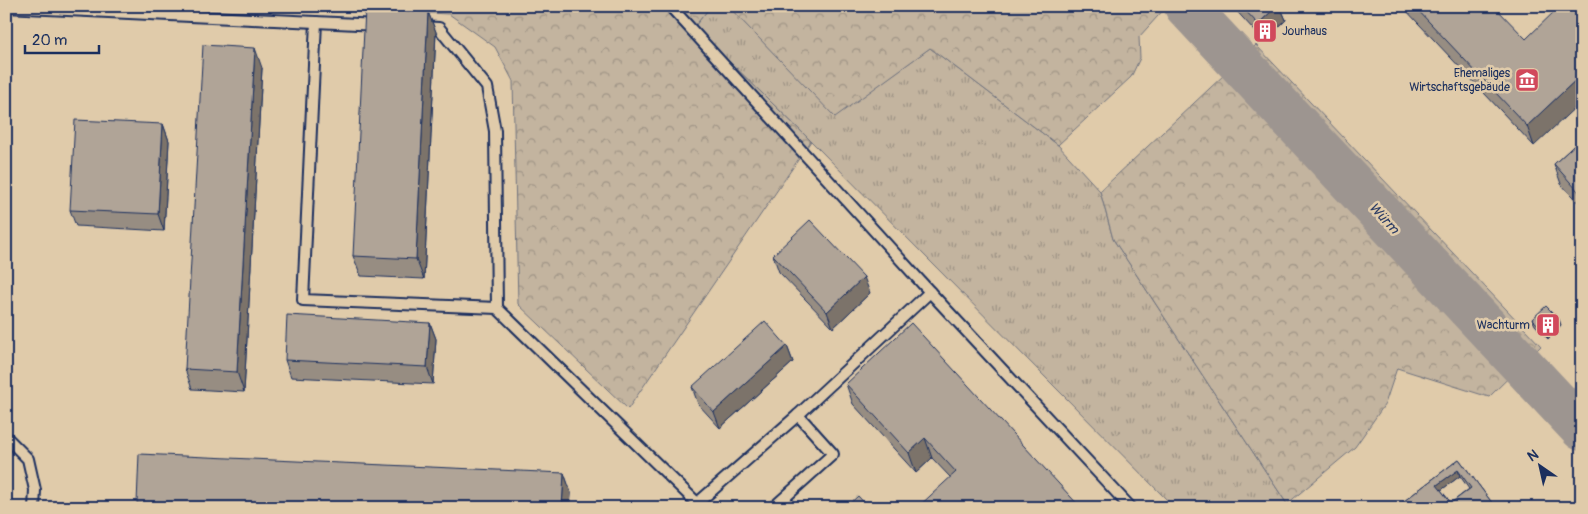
<svg xmlns="http://www.w3.org/2000/svg" width="1588" height="514" viewBox="0 0 1588 514" font-family="Pangolin,sans-serif">
<style>
.grass{fill:url(#grass-tufts);stroke:#6f727e}
.forest{fill:url(#forest-crowns);stroke:#6f727e}
.lines{fill:none;stroke-linecap:round;stroke-linejoin:round}
.river{stroke:#9d9590;stroke-width:44}
.lane-casing{stroke:#1b2f5e;stroke-width:14}
.lane{stroke:#e0cbaa;stroke-width:10}
.wall{fill:#978d82;stroke:#1b2f5e;fill-rule:evenodd}
.shaded-wall{fill:#7b736a;stroke:#1b2f5e}
.building{fill:#b0a497;stroke:#1b2f5e;fill-rule:evenodd}
.labels{text-anchor:middle;dominant-baseline:central;stroke-width:5;stroke-linejoin:round;paint-order:stroke}
.poi-label{font-size:12px;fill:#1b2f5e;stroke:#e0cbaa;text-anchor:end}
.water-label{font-size:14px;font-style:italic;fill:#2e3e66;stroke:#e0cbaa}
</style>
<defs>
<pattern id="grass-tufts" width="24" height="20" patternUnits="userSpaceOnUse" patternTransform="scale(1.25)"><rect width="24" height="20" fill="#c3b49f"/><path d="M3 7l-1-3M5 7V3M7 7l1-3M15 17l-1-3M17 17v-4M19 17l1-3" fill="none" stroke="#9e9385"/></pattern>
<pattern id="forest-crowns" width="20" height="18" patternUnits="userSpaceOnUse" patternTransform="scale(1.25)"><rect width="20" height="18" fill="#c3b49f"/><path d="M2 6a3 3 0 1 1 6 0M12 15a3 3 0 1 1 6 0" fill="none" stroke="#9e9385"/></pattern>
</defs>
<rect width="100%" height="100%" fill="#e0cbaa"/>
<filter id="ink" filterUnits="userSpaceOnUse"><feTurbulence type="fractalNoise" baseFrequency=".02" numOctaves="2"/><feDisplacementMap in="SourceGraphic" scale="10" xChannelSelector="R" yChannelSelector="G"/><feConvolveMatrix kernelMatrix="1 2 1 2 8 2 1 2 1" color-interpolation-filters="sRGB"/></filter>
<g filter="url(#ink)">
<path class="grass" d="M711,6H728L835,116L930,48L1058,145L1100,191L1113,239L1287,504L1283,508H1175L811,141L694,27Z"/>
<g class="forest">
<path d="M284,6H711L694,27L811,141L628,409L518,304L513,81L495,47L449,14Z"/>
<path d="M728,6H1167L1139,37L1140,58L1131,77L1058,145L930,48L835,117Z"/>
<path d="M1256,45L1541,346L1489,397L1397,368L1385,404L1355,447L1287,504L1113,239L1100,191Z"/>
</g>
<g class="lines">
<path class="river" d="M1186,6L1582,429"/>
<defs>
<g id="lane">
<path d="M670,6L930,292L1131,508"/>
<path d="M6,7L378,25"/>
<path d="M316,22L303,300L497,308L697,503"/>
<path d="M420,27L439,28L487,87L495,131L497,308"/>
<path d="M6,437L28,459L35,490L34,508"/>
<path d="M693,507L798,415"/>
<path d="M773,508L833,454L798,415L930,292"/>
</g>
</defs>
<use href="#lane" class="lane-casing"/>
<use href="#lane" class="lane"/>
</g>
<g class="wall">
<path d="M1232,6H1280L1286,20L1264,41Z"/>
<path d="M1402,6H1494L1534,146Z"/>
<path d="M428,12L436,32L424,279L361,276L353,256Z"/>
<path d="M262,68L244,392L192,389L185,369Z"/>
<path d="M163,124L169,141L164,231L76,226L70,210Z"/>
<path d="M1582,138V207L1561,184L1554,164Z"/>
<path d="M773,255L870,293L833,328L779,272Z"/>
<path d="M1532,319L1561,325L1548,339L1535,325Z"/>
<path d="M430,323L436,339L433,384L291,377L285,360Z"/>
<path d="M787,346L793,362L720,428L698,404L692,387Z"/>
<path d="M846,384L1081,508L950,477L932,458L916,473L853,404Z"/>
<path d="M1459,459L1496,508H1395ZM1460,476L1469,489L1451,503L1441,490Z"/>
<path d="M564,473L571,493L570,508H139L137,503Z"/>
</g>
<g class="shaded-wall">
<path d="M1277,6H1280L1286,20L1264,41L1258,24Z"/>
<path d="M428,12L436,32L424,279L416,259Z"/>
<path d="M255,48L262,68L244,392L237,372Z"/>
<path d="M1582,74V101L1534,146L1527,126Z"/>
<path d="M163,124L169,141L164,231L158,214Z"/>
<path d="M1582,187V200L1578,191Z"/>
<path d="M864,277L870,293L833,328L827,312Z"/>
<path d="M1559,319L1561,325L1548,339L1546,332Z"/>
<path d="M430,323L436,339L433,384L427,367Z"/>
<path d="M787,346L793,362L720,428L714,412Z"/>
<path d="M925,438L932,458L916,473L909,453Z"/>
<path d="M1458,470L1460,476L1440,491L1437,485Z"/>
<path d="M564,473L571,493L570,508H562Z"/>
</g>
<g class="building">
<path d="M1241,6H1277L1258,24Z"/>
<path d="M1414,6H1494L1526,39L1560,6H1582V74L1527,126Z"/>
<path d="M365,9L428,12L416,259L353,256Z"/>
<path d="M203,45L255,48L237,372L185,369Z"/>
<path d="M75,120L163,124L158,214L70,210Z"/>
<path d="M1582,138V187L1578,191L1554,164Z"/>
<path d="M810,220L864,277L827,312L773,255Z"/>
<path d="M1546,306L1559,319L1546,332L1532,319Z"/>
<path d="M287,315L430,323L427,367L285,360Z"/>
<path d="M765,321L787,346L714,412L692,387Z"/>
<path d="M911,323L1081,508H917L956,472L925,438L909,453L846,384Z"/>
<path d="M139,454L564,473L562,508H254L137,503Z"/>
<path d="M1459,459L1496,508H1395ZM1458,470L1471,488L1451,503L1437,485Z"/>
<path d="M858,496L869,508H845Z"/>
</g>
</g>
<defs>
<symbol id="building-square" viewBox="-11 -11 22 22"><rect x="-9" y="-9" width="18" height="18" rx="4" fill="#d1495b" stroke="#e0cbaa"/><path d="M-4-6H4V6H1V3H-1V6H-4ZM-2.5-4.3h1.7v1.8h-1.7ZM.8-4.3h1.7v1.8H.8ZM-2.5-1h1.7V.8h-1.7ZM.8-1h1.7V.8H.8Z" fill="#fff"/></symbol>
<symbol id="museum-square" viewBox="-11 -11 22 22"><rect x="-9" y="-9" width="18" height="18" rx="4" fill="#d1495b" stroke="#e0cbaa"/><path d="M0-6L6-3V-2H-6V-3ZM-5-1h2V3h-2ZM-1-1h2V3h-2ZM3-1h2V3H3ZM-6 4H6V6H-6Z" fill="#fff"/></symbol>
</defs>
<g fill-rule="evenodd">
<use href="#building-square" x="1251" y="17" width="28" height="28"/>
<use href="#museum-square" x="1513" y="66" width="28" height="28"/>
<use href="#building-square" x="1534" y="311" width="28" height="28"/>
</g>
<g class="labels">
<g class="poi-label">
<text x="1282" y="31" text-anchor="start">Jourhaus</text>
<text x="1510" y="73">Ehemaliges<tspan x="1510" dy="14">Wirtschaftsgebäude</tspan></text>
<text x="1530" y="325">Wachturm</text>
</g>
<g class="water-label">
<text transform="translate(1384 218) rotate(47)">Würm</text>
</g>
</g>
<rect width="1588" height="514" fill="none" stroke="#e0cbaa" stroke-width="25"/>
<rect x="12" y="12" width="1563" height="489" fill="none" stroke="#1b2f5e" stroke-width="2" filter="url(#ink)"/>
<g transform="translate(1540 466) rotate(326)" stroke="#e0cbaa" stroke-width="4" paint-order="stroke">
<path d="M0-4L9 19L0 12L-9 19Z" fill="#1b2f5e"/>
<text y="-8" font-size="14" font-weight="bold" text-anchor="middle" fill="#1b2f5e">N</text>
</g>
<path d="M25 45v8h74v-8" fill="none" stroke="#1b2f5e" stroke-width="2.5"/>
<text x="32" y="45" font-size="15" fill="#1b2f5e" stroke="#e0cbaa" stroke-width="4" paint-order="stroke">20 m</text>
</svg>
